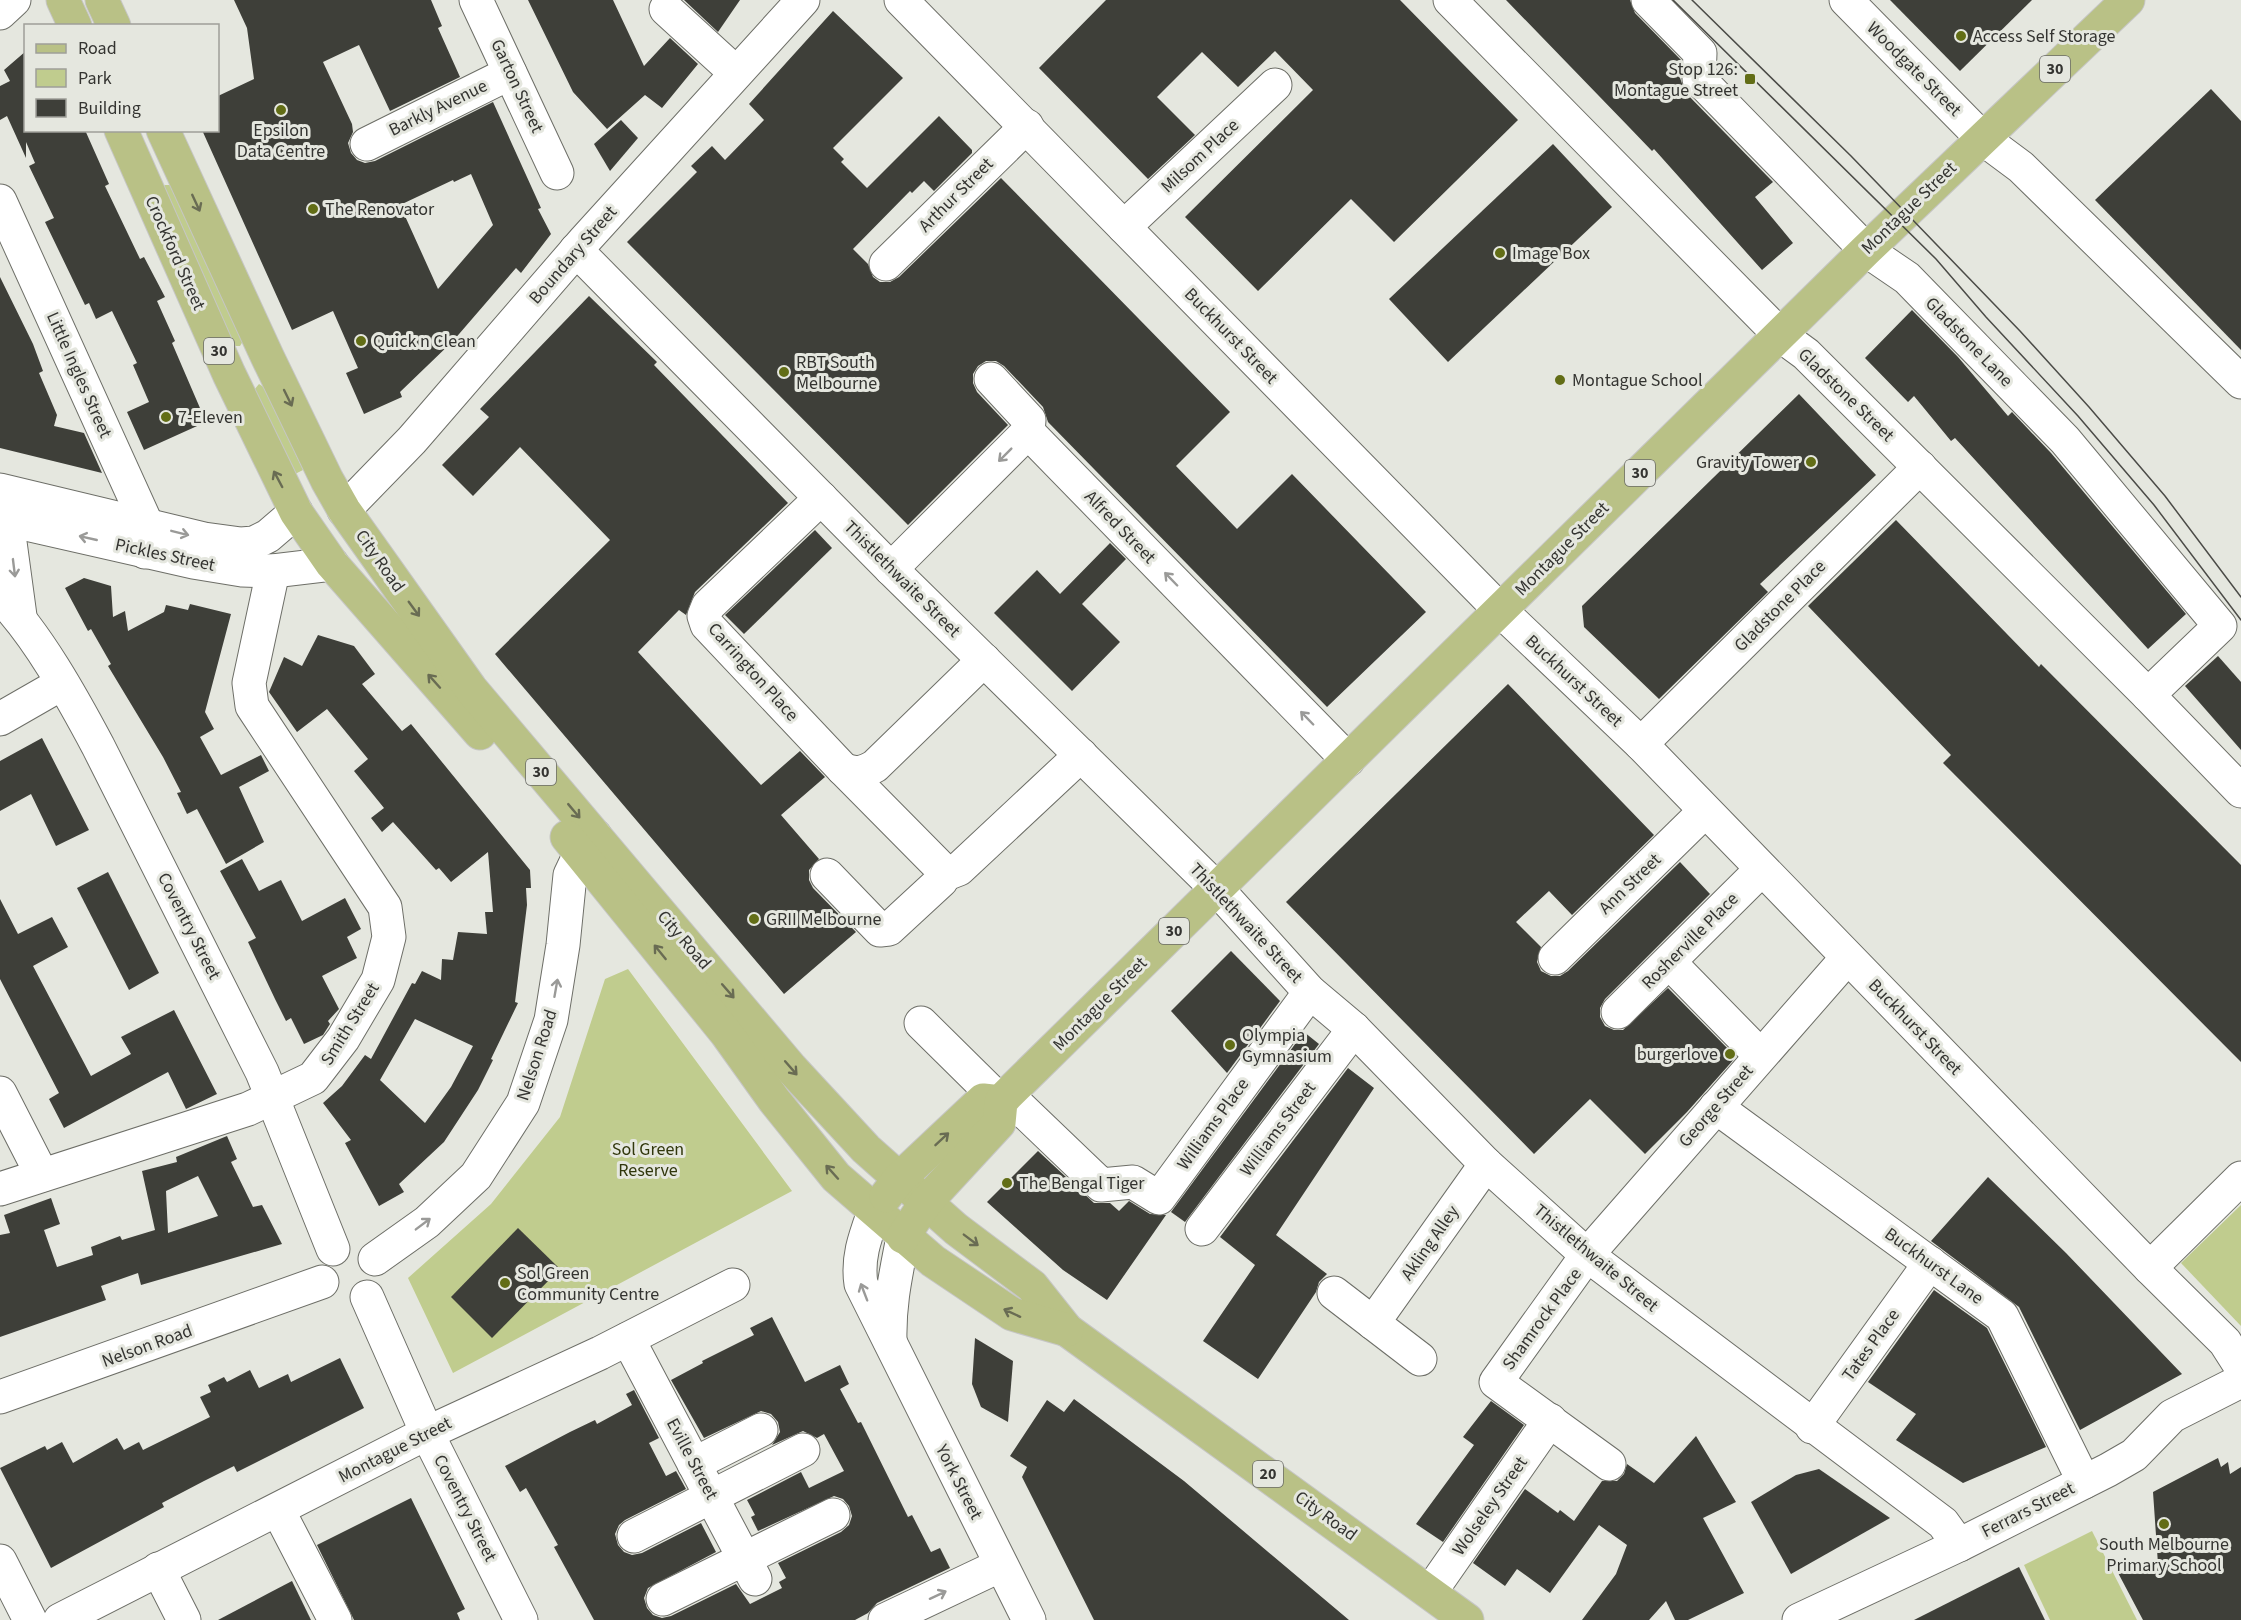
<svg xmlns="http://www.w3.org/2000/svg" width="2241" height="1620" viewBox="0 0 2241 1620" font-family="'Source Sans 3',sans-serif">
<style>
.green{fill:#c0cc8e}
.building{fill:#3e3f39;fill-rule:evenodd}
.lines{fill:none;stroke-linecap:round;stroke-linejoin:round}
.minor-casing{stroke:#6d6e67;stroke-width:35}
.major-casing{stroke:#c6c6c5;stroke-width:35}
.minor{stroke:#fff;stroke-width:33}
.major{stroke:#b9c186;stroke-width:33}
.tram{stroke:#4b4b47;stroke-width:1.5}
.oneway{stroke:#696c53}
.oneway2{stroke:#9a9a98}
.poi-dot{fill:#626d16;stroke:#e5e7df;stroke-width:2}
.labels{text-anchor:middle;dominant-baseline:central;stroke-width:6;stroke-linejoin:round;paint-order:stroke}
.shield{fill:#e5e7df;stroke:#696a65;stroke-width:1.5}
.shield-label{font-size:16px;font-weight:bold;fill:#343431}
.poi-label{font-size:18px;fill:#343431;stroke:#e5e7df;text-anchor:start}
.street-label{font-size:18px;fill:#343431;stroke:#e5e7df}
.park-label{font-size:18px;fill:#31370c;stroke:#e5e7df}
</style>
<rect width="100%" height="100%" fill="#e5e7df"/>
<g class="green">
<path d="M165,185H170L243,341L240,346H234L163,187Z"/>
<path d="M259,384L265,388L303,470L293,475L254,390Z"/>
<path d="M628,969L792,1191L453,1373L408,1278L491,1204L560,1117L605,979Z"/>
<path d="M2241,1205V1326L2181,1263Z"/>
<path d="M2092,1531L2137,1620H2050L2024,1565Z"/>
</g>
<g class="building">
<path d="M234,0H431L442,26L438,28L460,77L390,111L359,45L323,62L352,124L353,132L348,143L351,153L357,160L365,163L375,161L493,102L541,208L538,209L551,234L521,273L516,268L453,341L400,392L402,397L364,414L346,373L358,368L333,311L292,330L202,130H218V96L254,79L247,28ZM471,174L493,225L438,289L400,205L453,180L454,182Z"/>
<path d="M528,0H613L644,66L670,38L698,64L662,108L645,95L607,129L573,92Z"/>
<path d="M684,0H740L718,32Z"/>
<path d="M1106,0H1400L1518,120L1394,242L1351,199L1258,291L1185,217L1313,90L1275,51L1238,87L1202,52L1157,97L1195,135L1148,179L1039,68Z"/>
<path d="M1506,0H1630L1635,13L1681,60L1679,75L1685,92L1773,182L1755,197L1793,243L1762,270L1654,149L1652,151L1628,126Z"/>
<path d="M1890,0H2032L1960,71Z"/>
<path d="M833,11L903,78L833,148L844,159L841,162L867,188L939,116L972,150V153L934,191L924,181L912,193L910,191L853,249L868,264L873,277L880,282H890L899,277L1001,178L1230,412L1176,466L1237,529L1292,474L1426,612L1327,707L1048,422L1043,407L1004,366L996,361H986L978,366L973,374V383L977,392L1008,425L908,525L627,242L697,172L691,166L712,146L725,160L764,120L749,104Z"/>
<path d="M26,51V130H85L109,184L105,186L140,259L144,257L165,297L157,301L175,341L172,343L206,422L144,450L127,412L149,402L133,365L137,363L112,311L96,319L89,303L85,305L45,222L54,218L29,166L35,163L26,142V158L7,116L0,120V86L10,81L4,70Z"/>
<path d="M2211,89L2241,121V350L2095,200Z"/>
<path d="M621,120L638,138L610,171L594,144Z"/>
<path d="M1553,144L1612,207L1448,362L1389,299Z"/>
<path d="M0,277L33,344L43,371L39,373L57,415L54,426L84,433L102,473L0,448Z"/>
<path d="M589,296L657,362L654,365L788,503L695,592L686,615L679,610L638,652L761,785L800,751L825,777L781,815L819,859L809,870V880L813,888L856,932L784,994L495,654L610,540L520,447L473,496L442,465L489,417L480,409Z"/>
<path d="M1912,310L1958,357L2008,416L2012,412L2051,453L2186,614L2148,649L1955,438L1951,441L1914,396L1908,402L1865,358Z"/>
<path d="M1799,394L1876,475L1760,584L1768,592L1659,699L1584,627L1582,606Z"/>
<path d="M1896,520L2039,667L2041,664L2241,865V1062L1943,763L1951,755L1808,606Z"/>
<path d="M815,530L832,548L744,634L725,615Z"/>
<path d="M1110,543L1126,559L1082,604L1120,642L1072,691L994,613L1037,570L1060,594Z"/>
<path d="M84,578L111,586L113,617L125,611L128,631L164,612L166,605L188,610L190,604L231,614L205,712L214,729L200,737L221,775L261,755L269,771L239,787L264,842L226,864L197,809L187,814L177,793L181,792L163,757L108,666L111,664L91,629L88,631L65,588Z"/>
<path d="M318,635L354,646L375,674L362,684L402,731L411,724L530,870L531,888H526L527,905L515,1002L518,1003L491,1059L493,1060L478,1090L444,1142L399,1184L404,1192L379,1206L345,1143L351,1140L323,1103L342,1086L365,1055L371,1059L412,983L415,984L422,971L441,980L442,959L453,960L458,932L487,934L485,912H493L488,852L451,882L439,868L436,870L393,822L382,832L371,818L384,808L354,771L368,759L327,709L297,732L269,692L284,657L302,666ZM415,1019L473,1046L451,1087L425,1123L380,1080Z"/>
<path d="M2218,656L2241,682V750L2185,686Z"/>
<path d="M1508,684L1654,835L1572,915L1549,891L1516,922L1541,947L1537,962L1541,971L1551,976H1560L1568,971L1680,862L1710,894L1605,999L1600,1008V1017L1605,1026L1614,1030H1623L1668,988L1736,1057L1687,1112L1645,1154L1590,1099L1534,1154L1286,902Z"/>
<path d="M42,738L89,830L56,846L31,794L0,811V761Z"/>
<path d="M242,859L259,891L281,880L302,921L345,898L361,929L347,937L357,958L322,976L339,1009L328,1021L330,1024L323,1035L304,1044L291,1018L286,1021L275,999L248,942L256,938L220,871Z"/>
<path d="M108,872L159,973L129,990L77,888Z"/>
<path d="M0,899L18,934L52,917L68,947L33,966L91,1076L131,1054L121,1037L174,1010L217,1094L186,1109L168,1072L64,1128L49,1099L59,1093L0,979Z"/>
<path d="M1231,951L1280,1001L1227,1073L1171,1011Z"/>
<path d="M1304,1032L1319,1044L1185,1222L1171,1212Z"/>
<path d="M1348,1068L1374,1088L1276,1235L1327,1274L1319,1282L1316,1292L1258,1379L1203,1341L1255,1265L1220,1237Z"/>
<path d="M227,1136L237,1159L231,1162L253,1207L262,1205L282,1244L141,1285L138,1273L101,1286L106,1300L0,1337V1235L10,1233L4,1215L51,1198L60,1224L44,1230L57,1267L93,1255L91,1247L120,1236L122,1240L155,1230L142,1171L177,1162L176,1157ZM198,1176L218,1216L168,1233L166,1191Z"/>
<path d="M1038,1151L1094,1203H1110L1119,1211L1129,1201L1150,1214L1166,1215L1107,1300L1063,1270L987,1202Z"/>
<path d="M1988,1177L2066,1253L2182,1374L2080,1430L2019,1307L1931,1241Z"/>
<path d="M518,1228L560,1269L492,1338L451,1297Z"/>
<path d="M1934,1290L1987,1328L2046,1447L1963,1483L1896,1440L1916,1414L1868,1382Z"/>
<path d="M772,1317L805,1382L840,1365L849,1384L840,1389L858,1423L861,1422L908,1517L912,1515L931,1552L940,1548L950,1568L877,1603L868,1613L855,1620H594L554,1547L558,1545L526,1488L520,1492L505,1466L570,1432L595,1420L597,1424L632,1405L626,1394L634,1390L659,1438L649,1443L666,1476L676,1471L686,1489L625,1520L619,1525L615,1534L618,1545L624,1552L632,1555L642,1553L701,1523L716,1552L648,1588L644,1598L647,1608L653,1615L662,1618L671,1616L736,1584L750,1604L782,1588L779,1582L786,1578L778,1563L841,1532L849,1525L852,1516L849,1506L843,1499L834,1496L758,1531L751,1517L755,1515L747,1500L801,1472L809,1488L844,1471L824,1434L817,1438L803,1431L772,1445L780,1432L778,1422L771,1414L761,1411L704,1438L671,1380L703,1363L702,1361L754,1335L750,1328Z"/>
<path d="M975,1338L1013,1361L1008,1422L981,1407L972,1384Z"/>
<path d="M340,1358L364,1408L237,1472L234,1466L204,1481L162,1503L164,1507L51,1568L0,1468L45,1446L47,1450L62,1442L73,1463L117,1438L124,1450L139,1442L143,1450L210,1417L200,1397L211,1392L208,1385L224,1377L227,1382L250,1370L259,1388L288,1374L291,1382Z"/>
<path d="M1074,1399L1184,1481L1349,1620H1094L1022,1477L1027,1467L1010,1456L1047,1400L1064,1412Z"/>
<path d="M1491,1401L1524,1425L1443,1542L1416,1524L1474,1445L1463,1437Z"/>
<path d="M1696,1436L1736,1502L1703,1518L1744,1593L1688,1620H1675L1666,1601L1649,1620H1582L1616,1574L1627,1545L1599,1525L1550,1593L1517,1569L1505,1586L1473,1563L1525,1489L1558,1513L1560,1510L1574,1521L1602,1481H1617L1624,1474L1627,1464L1654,1483Z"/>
<path d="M2218,1458L2221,1467L2228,1462L2230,1474L2241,1467V1620H2143L2116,1569L2158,1564L2153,1492Z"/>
<path d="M1819,1469L1890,1518L1791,1574L1751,1502L1796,1475Z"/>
<path d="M411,1498L465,1609L457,1613L460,1620H354L317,1545Z"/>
<path d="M2019,1567L2045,1620H1914Z"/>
<path d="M292,1581L311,1620H218L269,1593Z"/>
</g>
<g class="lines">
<defs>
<g id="minor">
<path d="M476,0L557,173"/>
<path d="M901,0L1500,610L1641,744L2150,1268L2225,1342L2241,1367"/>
<path d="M1450,0L1780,335L1806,354L2148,695L2241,791"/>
<path d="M1648,0L1700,53L1699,79L1866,250L1907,278L2065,440L2220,626L2148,695"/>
<path d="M1846,0L1982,138L2021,167L2241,382"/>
<path d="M666,9L736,73"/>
<path d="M0,13L14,0"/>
<path d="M367,144L510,73"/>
<path d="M0,201L147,525L145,552"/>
<path d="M1124,227L1275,85"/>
<path d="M576,250L891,569L1217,889L1310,992L1354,1029L1486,1164L1587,1255L1943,1523L1959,1545"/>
<path d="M886,264L1027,126"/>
<path d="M991,379L1029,420L1028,432"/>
<path d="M0,490L204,539L241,544L254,543L268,536L296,512"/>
<path d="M821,498L708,606L704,616L707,625L843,769C856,775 863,773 875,766L984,660"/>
<path d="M0,502L7,520L20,616"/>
<path d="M344,510L412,440L585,240L803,0"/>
<path d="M0,518L193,562L242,570L273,571L332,564"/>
<path d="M891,569L1028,432L1348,760"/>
<path d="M0,597C37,634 73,699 98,746L262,1072L333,1249"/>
<path d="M0,719L61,684"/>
<path d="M1641,744L1920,467"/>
<path d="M827,875L880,930L889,929L941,881V868L843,769"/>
<path d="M941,876L959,869L1081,755"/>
<path d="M1555,958L1705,811"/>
<path d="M1669,962L1760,1055"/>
<path d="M1618,1012L1761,870"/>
<path d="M921,1023L1001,1102"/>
<path d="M0,1093L42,1175"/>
<path d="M1007,1095L1101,1185L1133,1182L1159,1198L1310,992"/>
<path d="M1716,1107L2002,1316L2084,1482"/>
<path d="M0,1189L248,1109L313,1078L343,1039L378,980L389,937L385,907L252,706L249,683L273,571"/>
<path d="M874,1212C865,1237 857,1258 861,1284L1029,1620"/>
<path d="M1202,1229L1354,1029"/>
<path d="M375,1259L427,1222L476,1176L523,1103L551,1020L563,945L570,875L580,854L595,836"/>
<path d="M2150,1268L2241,1178"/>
<path d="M1334,1293L1420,1359"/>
<path d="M367,1297L427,1433L521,1620"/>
<path d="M1373,1323L1486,1164"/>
<path d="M628,1339L755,1579"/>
<path d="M890,1341C889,1303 896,1274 903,1237"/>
<path d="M0,1397L322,1282"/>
<path d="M1812,1427L1930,1263"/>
<path d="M694,1464L761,1430"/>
<path d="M1609,1464L1496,1382L1587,1255L1847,958"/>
<path d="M278,1510L335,1620"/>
<path d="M634,1536L803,1450"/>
<path d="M0,1561L30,1620"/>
<path d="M158,1569L184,1620"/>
<path d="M1431,1591L1550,1420"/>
<path d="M663,1599L833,1515"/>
<path d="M60,1620L427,1433L600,1353L733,1285"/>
<path d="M885,1620L1001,1565"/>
<path d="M1799,1620L1959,1545L2108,1470L2134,1455L2172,1416L2235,1384L2241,1376"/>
</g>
<g id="major">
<path d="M63,0L75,26"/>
<path d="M102,0L114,26"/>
<path d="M121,130L229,374L296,512L332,564L480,733"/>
<path d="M163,130L267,356L327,480L344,510L471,689L791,1068L866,1149L956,1229L1032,1286L1067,1330L1467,1620"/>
<path d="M567,837L726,1033L774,1100L836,1177L933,1261L1012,1314L1067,1330"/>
<path d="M886,1196L899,1179L983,1100L1001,1102"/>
<path d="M903,1237L926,1202L999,1123L1001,1102L1007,1095L1866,250L2128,0"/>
</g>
</defs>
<use href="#minor" class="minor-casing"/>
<use href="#major" class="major-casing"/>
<use href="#minor" class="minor"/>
<use href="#major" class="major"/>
<g class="tram">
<path d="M1673,0L1936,259L1986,317L2078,416L2154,505L2241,620"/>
<path d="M1692,0L1851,156L2020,331L2089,407L2165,496L2241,597"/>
</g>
</g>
<defs><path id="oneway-shaft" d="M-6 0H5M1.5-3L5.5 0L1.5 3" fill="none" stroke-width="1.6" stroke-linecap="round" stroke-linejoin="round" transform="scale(1.5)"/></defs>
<g class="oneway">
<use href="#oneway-shaft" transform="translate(196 203) rotate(65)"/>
<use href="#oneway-shaft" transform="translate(288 398) rotate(64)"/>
<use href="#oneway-shaft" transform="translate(278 479) rotate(-118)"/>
<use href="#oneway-shaft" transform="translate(414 609) rotate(54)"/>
<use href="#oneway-shaft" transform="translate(434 681) rotate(-132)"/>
<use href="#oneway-shaft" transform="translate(574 811) rotate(50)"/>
<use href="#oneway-shaft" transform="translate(660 952) rotate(-129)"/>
<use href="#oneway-shaft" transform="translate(728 991) rotate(49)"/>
<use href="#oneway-shaft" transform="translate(791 1068) rotate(49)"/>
<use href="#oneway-shaft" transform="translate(942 1139) rotate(-43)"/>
<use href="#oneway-shaft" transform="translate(832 1172) rotate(-132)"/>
<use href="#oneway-shaft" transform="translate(971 1240) rotate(37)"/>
<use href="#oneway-shaft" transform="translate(1012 1313) rotate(-155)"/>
</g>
<g class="oneway2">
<use href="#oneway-shaft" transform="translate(1005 455) rotate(135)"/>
<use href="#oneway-shaft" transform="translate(180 533) rotate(14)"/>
<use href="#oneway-shaft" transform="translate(88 538) rotate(-167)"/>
<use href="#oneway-shaft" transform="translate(14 568) rotate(83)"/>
<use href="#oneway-shaft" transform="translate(1171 579) rotate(-134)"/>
<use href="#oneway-shaft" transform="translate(1307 718) rotate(-134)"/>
<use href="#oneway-shaft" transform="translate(556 988) rotate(-80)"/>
<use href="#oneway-shaft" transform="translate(423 1224) rotate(-37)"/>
<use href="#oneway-shaft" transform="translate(864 1292) rotate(-111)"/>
<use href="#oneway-shaft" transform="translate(938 1595) rotate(-25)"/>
</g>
<g class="poi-dot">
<circle cx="1961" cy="36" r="6"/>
<rect x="1744" y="73" width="12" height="12" rx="3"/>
<circle cx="281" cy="110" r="6"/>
<circle cx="313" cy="209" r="6"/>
<circle cx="1500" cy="253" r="6"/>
<circle cx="361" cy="341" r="6"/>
<circle cx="784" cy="372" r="6"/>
<circle cx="1560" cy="380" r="6"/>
<circle cx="166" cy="417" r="6"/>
<circle cx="1811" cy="462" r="6"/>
<circle cx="754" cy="919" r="6"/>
<circle cx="1230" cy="1045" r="6"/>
<circle cx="1730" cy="1054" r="6"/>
<circle cx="1007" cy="1183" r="6"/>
<circle cx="505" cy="1283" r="6"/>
<circle cx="2164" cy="1524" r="6"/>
</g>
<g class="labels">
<g class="shield">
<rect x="2040" y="56" width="30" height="26" rx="4.5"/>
<rect x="204" y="338" width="30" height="26" rx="4.5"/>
<rect x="1625" y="460" width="30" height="26" rx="4.5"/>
<rect x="526" y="759" width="30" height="26" rx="4.5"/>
<rect x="1159" y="918" width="30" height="26" rx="4.5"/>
<rect x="1253" y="1461" width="30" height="26" rx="4.5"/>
</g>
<g class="shield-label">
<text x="2055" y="69">30</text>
<text x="219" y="351">30</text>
<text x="1640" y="473">30</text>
<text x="541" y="772">30</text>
<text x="1174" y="931">30</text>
<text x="1268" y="1474">20</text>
</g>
<g class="poi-label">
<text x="1973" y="36">Access Self Storage</text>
<text x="1738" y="69" text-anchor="end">Stop 126:<tspan x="1738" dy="21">Montague Street</tspan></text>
<text x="281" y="130" text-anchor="middle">Epsilon<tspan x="281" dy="21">Data Centre</tspan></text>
<text x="325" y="209">The Renovator</text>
<text x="1512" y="253">Image Box</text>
<text x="373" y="341">Quick n Clean</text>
<text x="796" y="362">RBT South<tspan x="796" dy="21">Melbourne</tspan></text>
<text x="1572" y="380">Montague School</text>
<text x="178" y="417">7-Eleven</text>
<text x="1799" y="462" text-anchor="end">Gravity Tower</text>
<text x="766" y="919">GRII Melbourne</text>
<text x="1242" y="1035">Olympia<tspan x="1242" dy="21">Gymnasium</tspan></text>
<text x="1718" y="1054" text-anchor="end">burgerlove</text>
<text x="1019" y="1183">The Bengal Tiger</text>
<text x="517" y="1273">Sol Green<tspan x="517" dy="21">Community Centre</tspan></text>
<text x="2164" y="1544" text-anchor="middle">South Melbourne<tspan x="2164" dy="21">Primary School</tspan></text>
</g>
<g class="street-label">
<text transform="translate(1914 69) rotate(45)">Woodgate Street</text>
<text transform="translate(517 86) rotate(65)">Garton Street</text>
<text transform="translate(438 108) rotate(-26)">Barkly Avenue</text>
<text transform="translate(1200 156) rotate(-43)">Milsom Place</text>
<text transform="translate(956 195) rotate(-45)">Arthur Street</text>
<text transform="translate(1909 208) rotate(-44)">Montague Street</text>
<text transform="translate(175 253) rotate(66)">Crockford Street</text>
<text transform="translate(573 255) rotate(-49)">Boundary Street</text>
<text transform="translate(1231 336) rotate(46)">Buckhurst Street</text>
<text transform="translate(1969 342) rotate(46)">Gladstone Lane</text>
<text transform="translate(79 375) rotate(66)">Little Ingles Street</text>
<text transform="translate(1846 395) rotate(44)">Gladstone Street</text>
<text transform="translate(1120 527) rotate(46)">Alfred Street</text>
<text transform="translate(1562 549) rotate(-45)">Montague Street</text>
<text transform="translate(165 555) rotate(12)">Pickles Street</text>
<text transform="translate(380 561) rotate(55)">City Road</text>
<text transform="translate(902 579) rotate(45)">Thistlethwaite Street</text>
<text transform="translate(1780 606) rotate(-45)">Gladstone Place</text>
<text transform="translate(753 672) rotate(48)">Carrington Place</text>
<text transform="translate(1574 681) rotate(43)">Buckhurst Street</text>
<text transform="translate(1630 884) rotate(-44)">Ann Street</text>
<text transform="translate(1246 923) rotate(47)">Thistlethwaite Street</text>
<text transform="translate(189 926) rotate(63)">Coventry Street</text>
<text transform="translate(684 940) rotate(49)">City Road</text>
<text transform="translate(1690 941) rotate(-45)">Rosherville Place</text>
<text transform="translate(1100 1004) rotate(-45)">Montague Street</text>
<text transform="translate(350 1024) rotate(-58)">Smith Street</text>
<text transform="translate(1915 1027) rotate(46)">Buckhurst Street</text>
<text transform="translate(537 1055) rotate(-72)">Nelson Road</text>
<text transform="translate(1716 1106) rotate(-49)">George Street</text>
<text transform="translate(1213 1124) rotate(-54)">Williams Place</text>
<text transform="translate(1278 1129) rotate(-53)">Williams Street</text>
<text transform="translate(1430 1243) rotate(-55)">Akling Alley</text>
<text transform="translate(1596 1258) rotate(40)">Thistlethwaite Street</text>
<text transform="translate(1934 1266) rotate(36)">Buckhurst Lane</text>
<text transform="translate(1542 1319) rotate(-54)">Shamrock Place</text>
<text transform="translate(1871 1345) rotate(-54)">Tates Place</text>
<text transform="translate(147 1346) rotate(-20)">Nelson Road</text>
<text transform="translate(395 1450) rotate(-27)">Montague Street</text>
<text transform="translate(692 1459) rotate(62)">Eville Street</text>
<text transform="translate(959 1482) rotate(63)">York Street</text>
<text transform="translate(1490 1506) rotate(-55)">Wolseley Street</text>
<text transform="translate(465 1508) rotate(63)">Coventry Street</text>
<text transform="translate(2028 1510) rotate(-27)">Ferrars Street</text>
<text transform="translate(1326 1516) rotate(36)">City Road</text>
</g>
<g class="park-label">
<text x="648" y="1149">Sol Green<tspan x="648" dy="21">Reserve</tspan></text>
</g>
</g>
<rect x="24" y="24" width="195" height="108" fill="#e5e7df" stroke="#9e9f99" stroke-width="1.5"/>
<rect x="36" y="44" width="30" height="9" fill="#b9c186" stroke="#9e9f99" stroke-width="1.5"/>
<text x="78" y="54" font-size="18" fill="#343431">Road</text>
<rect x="36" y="69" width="30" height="18" fill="#c0cc8e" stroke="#9e9f99" stroke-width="1.5"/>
<text x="78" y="84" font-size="18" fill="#343431">Park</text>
<rect x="36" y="99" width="30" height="18" fill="#3e3f39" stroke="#9e9f99" stroke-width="1.5"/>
<text x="78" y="114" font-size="18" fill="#343431">Building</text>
</svg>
